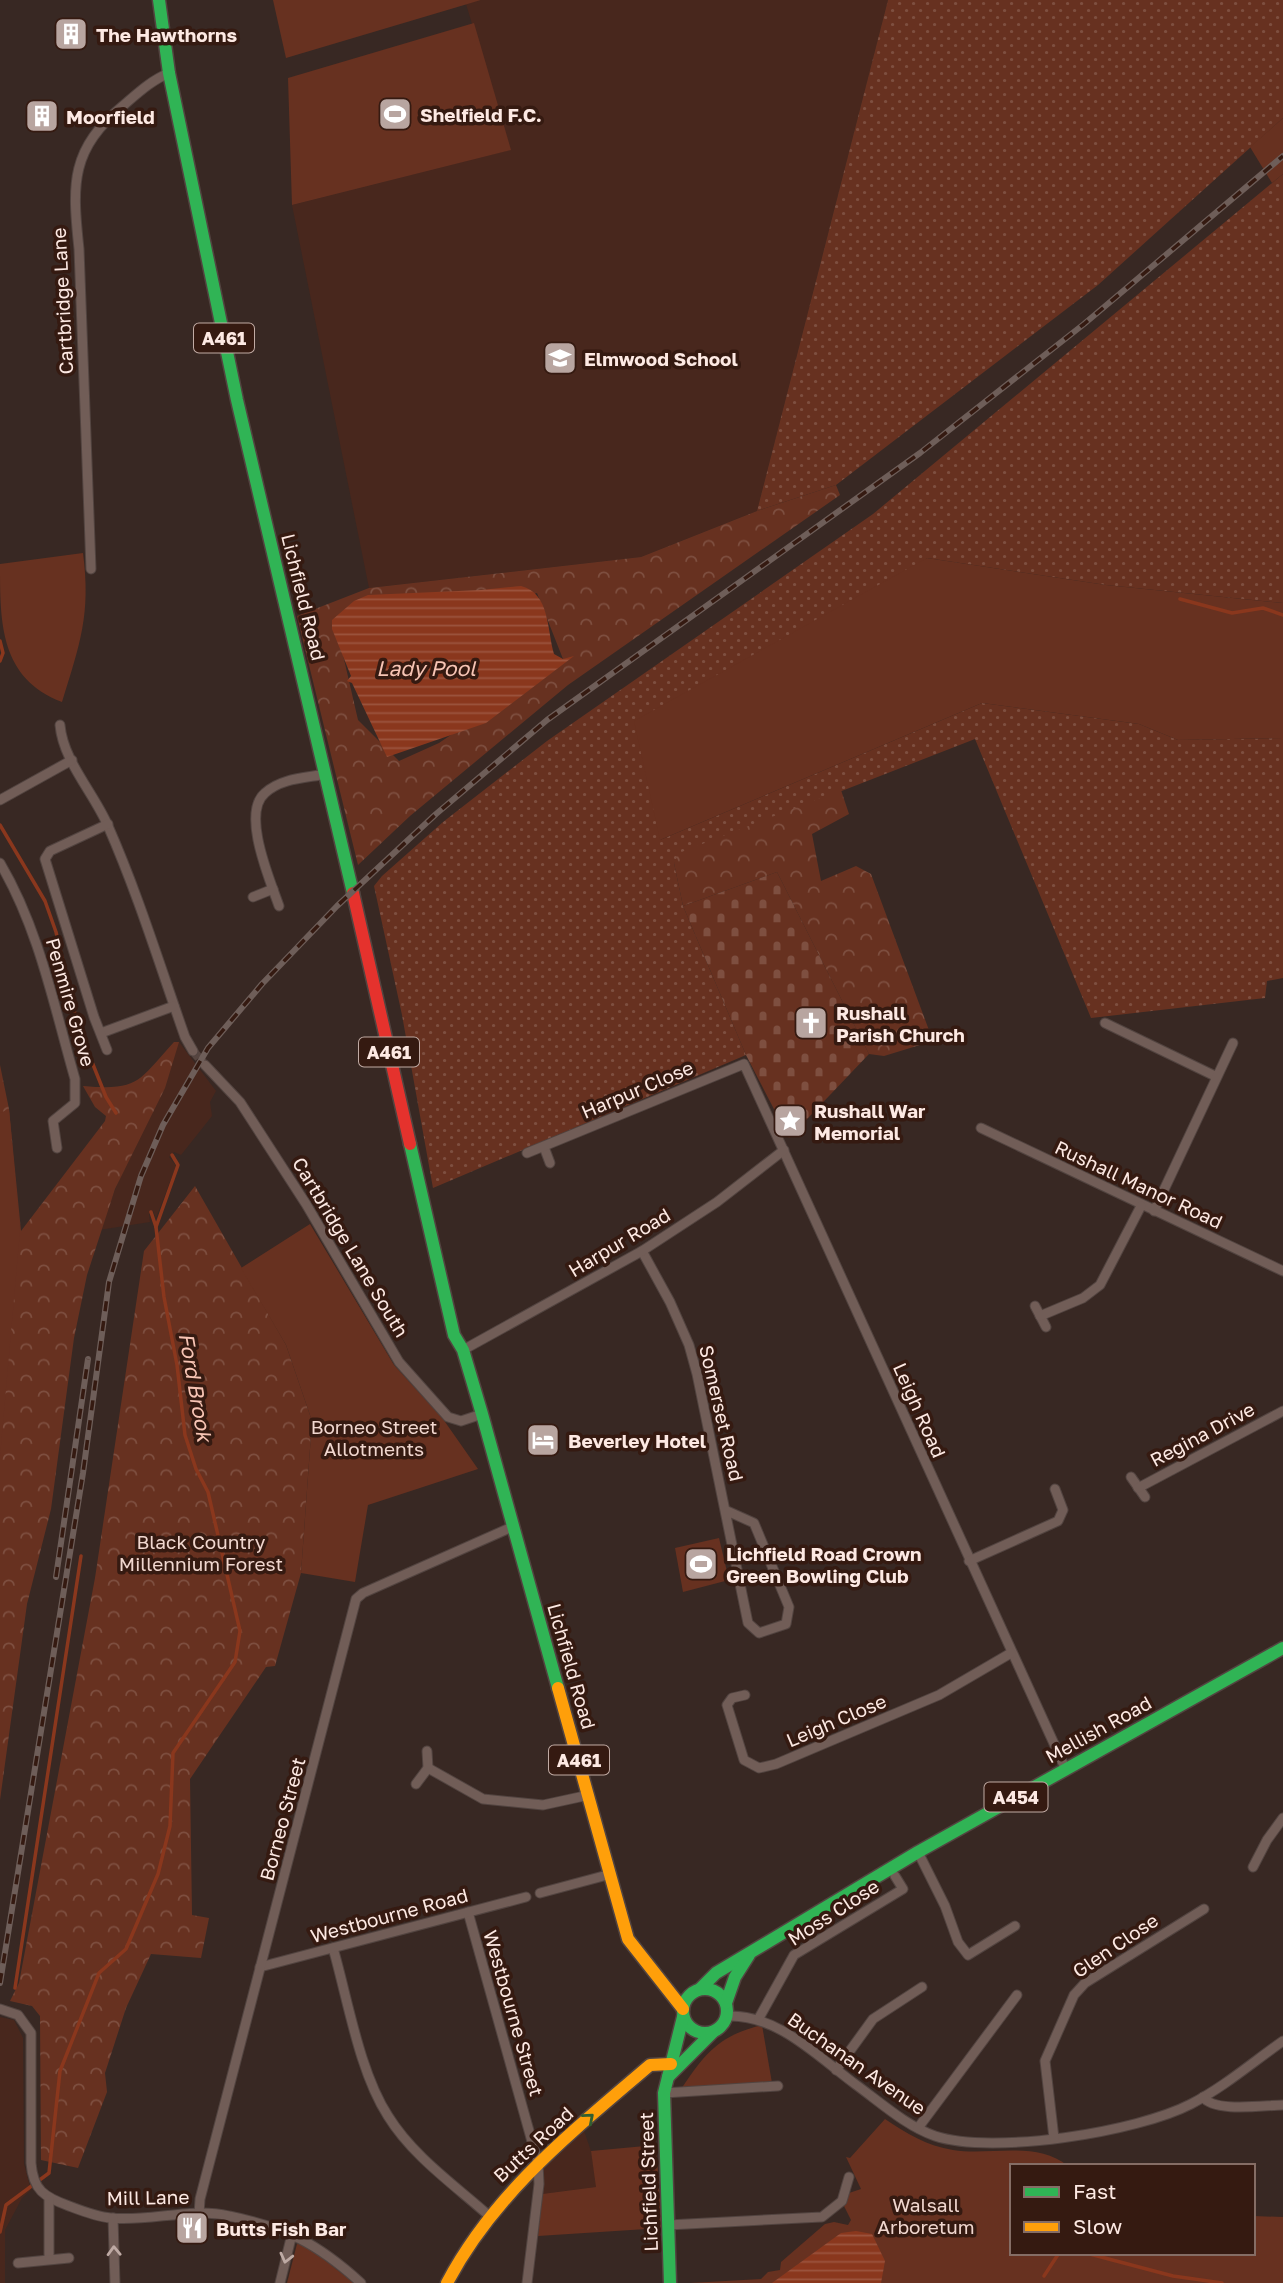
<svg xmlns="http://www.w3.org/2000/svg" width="1283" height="2283" viewBox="0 0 1283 2283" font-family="'Golos Text',sans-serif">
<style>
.built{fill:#48271d}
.grass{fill:url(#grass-dots)}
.forest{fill:url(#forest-crowns);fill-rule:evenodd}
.cemetery{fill:url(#cemetery-stones)}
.green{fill:#673120}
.water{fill:url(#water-rules)}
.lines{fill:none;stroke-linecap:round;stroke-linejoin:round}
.stream{stroke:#8a371d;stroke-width:3.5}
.street-tunnel{stroke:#564540;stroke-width:9;stroke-dasharray:9 4.5;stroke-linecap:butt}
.street-casing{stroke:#524440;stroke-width:11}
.fast-casing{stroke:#524440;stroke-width:15}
.slow-casing{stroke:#524440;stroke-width:15}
.jam-casing{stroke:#524440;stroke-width:15}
.street{stroke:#715d57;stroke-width:9}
.fast{stroke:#30b455;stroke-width:12}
.slow{stroke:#ff9f0a;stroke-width:12}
.jam{stroke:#e5322d;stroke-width:12}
.rail-casing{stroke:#6e5e59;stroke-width:6}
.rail{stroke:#351a11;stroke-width:3.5;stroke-dasharray:10;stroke-linecap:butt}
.oneway{stroke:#335f30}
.oneway2{stroke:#beaaa4}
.labels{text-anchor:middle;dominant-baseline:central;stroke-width:7;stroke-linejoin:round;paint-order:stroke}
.shield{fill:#351a11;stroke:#c1aba4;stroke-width:2}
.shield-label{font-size:18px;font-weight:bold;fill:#fde9e3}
.poi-label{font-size:19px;font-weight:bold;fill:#fde9e3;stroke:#351a11;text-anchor:start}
.street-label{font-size:19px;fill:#fde9e3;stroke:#351a11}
.park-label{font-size:19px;fill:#f1d7cf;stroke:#351a11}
.water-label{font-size:21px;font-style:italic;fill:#f7c4b4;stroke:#351a11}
</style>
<defs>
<pattern id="grass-dots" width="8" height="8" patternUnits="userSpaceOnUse" patternTransform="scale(1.75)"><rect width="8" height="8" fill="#673120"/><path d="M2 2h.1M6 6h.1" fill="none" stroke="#7e4f40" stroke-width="1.8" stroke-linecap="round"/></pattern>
<pattern id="forest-crowns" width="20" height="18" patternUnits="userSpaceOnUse" patternTransform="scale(1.75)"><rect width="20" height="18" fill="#673120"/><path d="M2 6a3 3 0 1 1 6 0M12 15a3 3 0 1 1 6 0" fill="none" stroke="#7e4f40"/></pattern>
<pattern id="cemetery-stones" width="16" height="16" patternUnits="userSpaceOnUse" patternTransform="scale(1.75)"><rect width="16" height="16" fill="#673120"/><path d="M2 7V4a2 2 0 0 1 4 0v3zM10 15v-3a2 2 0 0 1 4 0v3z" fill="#7e4f40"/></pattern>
<pattern id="water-rules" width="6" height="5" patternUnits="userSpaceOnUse" patternTransform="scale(1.75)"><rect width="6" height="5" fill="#8a371d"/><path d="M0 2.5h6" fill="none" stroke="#9b543e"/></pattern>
</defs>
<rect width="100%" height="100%" fill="#382823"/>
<g class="built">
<path d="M481,0H888L757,511L641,557L369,588L292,205L510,150L466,4Z"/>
<path d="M174,1042H179L216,1091L210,1102L212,1116L181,1155L174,1152L169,1157L176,1166L156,1218L153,1211L149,1214L150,1222L99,1230Z"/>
<path d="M0,2017L14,2020L23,2038L24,2164L31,2190L22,2198L5,2230V2283H0Z"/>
<path d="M583,2128L591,2151L597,2187L542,2194L543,2161Z"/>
</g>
<g class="grass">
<path d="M888,0H1283V118L1098,285L836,485L757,511Z"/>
<path d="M1283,174V603L1106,585L927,558L660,840L982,703L1139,724L1178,740L1283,738V978L1267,981L1265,998L1091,1018L975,739L775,817L674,863L683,906L746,1055L433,1188L402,1015L374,886L382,876L443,822L547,741L873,514Z"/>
</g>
<g class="forest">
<path d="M836,485L840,495L568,685L410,816L358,865L297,616L369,588L641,557L757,511ZM537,593L563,659L439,743L399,761L358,720L337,629L448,619Z"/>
<path d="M841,790L849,814L812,834L821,881L856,866L871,874L933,1041L884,1056L869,1054L777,872L683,906L674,863L679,853Z"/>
<path d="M174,1042H179L165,1088L115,1189L87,1275L74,1338L51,1509L27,1604L0,1800V1065L9,1109L21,1231L105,1121L106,1116L95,1107L83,1086C140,1091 138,1081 174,1042Z"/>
<path d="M195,1186L286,1345L312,1421L301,1573L275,1666L266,1667L190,1779L192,1915L209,1918L201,1958L151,1954L126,2008L105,2073L107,2092L78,2168L41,2160L40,2016L32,2006L10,2001L19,1983L95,1578L144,1251Z"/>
</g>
<path class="cemetery" d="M777,872L869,1054L789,1138L746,1055L683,906Z"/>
<g class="green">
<path d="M273,0H481L286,58Z"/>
<path d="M474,23L511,150L292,205L288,78Z"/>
<path d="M1283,118V174L1272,183L1250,147Z"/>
<path d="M83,553C91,614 80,644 62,702C0,678 0,624 0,564Z"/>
<path d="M927,558L1106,585L1283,603V738L1178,740L1139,724L982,703L660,840L634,721Z"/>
<path d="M9,1109L20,1231L0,1456V1113Z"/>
<path d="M310,1224L394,1365L443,1419L478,1469L368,1505L355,1582L301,1573L312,1421L286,1345L241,1268Z"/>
<path d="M719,1538L729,1580L683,1592L675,1548Z"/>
<path d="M762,2025L772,2083L679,2092C704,2055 717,2036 762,2025Z"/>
<path d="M885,2119C906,2133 927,2146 953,2150C990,2156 1036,2140 1068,2166H1012V2253H1253V2216L1283,2217V2283H690L761,2279L768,2272L780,2270L781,2262L825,2224L834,2222L848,2225L851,2220L843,2204L849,2193L861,2189L846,2157L850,2158Z"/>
<path d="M656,2145L662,2228L538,2236L542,2194L596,2187L591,2151Z"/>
<path d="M297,2244H304L354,2283H287Z"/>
</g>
<g class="water">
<path d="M521,586C550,593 547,630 554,654L563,659L574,656L486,723L387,757L352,683L347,681L351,676L332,629V620L354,601L368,595L481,590Z"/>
<path d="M856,2231L872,2234L885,2261L881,2283H772L841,2233Z"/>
</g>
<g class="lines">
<g class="stream">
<path d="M1180,599L1232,613L1263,608L1283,615"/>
<path d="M0,641L3,653L0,661"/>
<path d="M0,825L45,901L56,932L78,1027L106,1097L116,1113"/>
<path d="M156,1227L178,1165L172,1155"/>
<path d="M15,1988L81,1556"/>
<path d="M0,2232L6,2205L49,2173L60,2071L99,1973L126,1949L158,1874L170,1826L173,1753L235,1662L240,1631L208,1492L196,1469L185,1435L177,1365L164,1297L156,1227L151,1212"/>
<path d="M1086,2253L1173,2276L1222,2283"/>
<path d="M1044,2276L1059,2253"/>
</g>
<path class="street-tunnel" d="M193,1051L205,1065"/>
<defs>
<g id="street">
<path d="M91,569L79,249C72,183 70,149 125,104C139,92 152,80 169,73"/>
<path d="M60,725C63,761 94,793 108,826C138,894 160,966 185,1037L193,1051"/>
<path d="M0,800L72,760"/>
<path d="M0,863C39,929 54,1006 75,1079V1103L53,1121L57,1148"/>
<path d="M253,897L273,889"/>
<path d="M279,906C270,880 241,813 265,793C281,778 306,778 326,774"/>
<path d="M1105,1023L1215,1076"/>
<path d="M101,1033L174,1006"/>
<path d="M107,1050L94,1017L45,859L50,851L108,824"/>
<path d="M205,1065L240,1102L306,1204L399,1362L448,1417L461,1421L482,1414"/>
<path d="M981,1128L1283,1271"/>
<path d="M544,1147L550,1163"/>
<path d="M527,1153L744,1064L1066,1770"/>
<path d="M1154,1211L1233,1043"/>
<path d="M642,1251L670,1302L689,1345L697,1374L748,1623L759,1633L786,1624L789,1607L754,1523L725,1510"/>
<path d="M1035,1306L1046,1327"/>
<path d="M1040,1316L1083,1298L1100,1285L1141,1206"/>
<path d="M463,1350L642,1251L717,1202L784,1150"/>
<path d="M1131,1477L1145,1497"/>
<path d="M1138,1488L1283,1411"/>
<path d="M969,1561L1058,1521L1063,1510L1055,1489"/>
<path d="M745,1695L732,1698L727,1705L744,1760L759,1768L776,1764L939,1695L1011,1653"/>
<path d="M428,1768L483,1799L543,1805L589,1795"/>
<path d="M416,1784L428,1768L427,1751"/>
<path d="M918,1852L945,1906L958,1942L968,1955L1015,1926"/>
<path d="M1253,1867L1267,1840L1283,1818"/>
<path d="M540,1893L611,1874"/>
<path d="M468,1912L538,2163L539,2184L527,2283"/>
<path d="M333,1948C348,2000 359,2071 388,2116C412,2155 453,2184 487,2214"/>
<path d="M260,1967L526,1897"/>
<path d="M0,2009L18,2015L31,2033V2163C33,2190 44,2197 69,2206C82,2211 97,2217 111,2218C150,2222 190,2207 229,2216C287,2228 317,2243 361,2283"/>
<path d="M727,2016C777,2014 816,2055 855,2084C880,2102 906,2126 935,2136C993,2155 1137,2132 1191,2104C1224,2087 1253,2062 1283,2041"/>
<path d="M759,2018L794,1955L903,1889L895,1876"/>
<path d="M836,2070L873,2019L922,1987"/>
<path d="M664,2093L778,2086"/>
<path d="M1203,2097C1214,2113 1265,2105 1283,2105"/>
<path d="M918,2128L1017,1995"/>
<path d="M1054,2138L1045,2061L1074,1995L1085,1983L1204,1909"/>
<path d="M199,2214L200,2199L356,1599L363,1593L512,1527"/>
<path d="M113,2218L115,2283"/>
<path d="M668,2225L822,2217L842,2201L849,2177"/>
<path d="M49,2258V2199"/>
<path d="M18,2263L69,2258"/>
<path d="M280,2283L292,2234"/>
</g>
<g id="fast">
<path d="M159,0L169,73L237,400L353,893"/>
<path d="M410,1144L454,1335L463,1350L482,1414L558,1688"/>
<circle cx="705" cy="2011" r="22"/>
<path d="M700,1989L716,1973L918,1852L1283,1648"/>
<path d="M726,2003L735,1977L749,1955"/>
<path d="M668,2077L713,2032"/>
<path d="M670,2283L664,2093L683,2017"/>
</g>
<g id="slow">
<path d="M558,1688L628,1939L683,2009"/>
<path d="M447,2283C495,2192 573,2131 650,2065L671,2064"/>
</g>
<path id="jam" d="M353,893L410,1144"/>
</defs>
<use href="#street" class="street-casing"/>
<use href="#fast" class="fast-casing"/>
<use href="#slow" class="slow-casing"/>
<use href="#jam" class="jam-casing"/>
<use href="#street" class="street"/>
<use href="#fast" class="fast"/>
<use href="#slow" class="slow"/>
<use href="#jam" class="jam"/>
<defs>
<g id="rail">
<path d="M56,1577L88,1359"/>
<path d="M0,1983L83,1473L109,1282L141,1176L163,1125L208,1048L262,984L337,906L436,814L547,720L920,453L1084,324L1283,156"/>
</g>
</defs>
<use href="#rail" class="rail-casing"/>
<use href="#rail" class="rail"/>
</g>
<defs><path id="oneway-chevron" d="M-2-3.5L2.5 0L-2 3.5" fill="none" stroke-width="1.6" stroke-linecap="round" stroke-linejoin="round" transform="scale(1.75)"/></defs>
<use class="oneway" href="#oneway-chevron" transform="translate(589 2118) rotate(-41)"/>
<g class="oneway2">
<use href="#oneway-chevron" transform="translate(114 2251) rotate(-92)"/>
<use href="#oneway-chevron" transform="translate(286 2258) rotate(104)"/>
</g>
<defs>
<symbol id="building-square" viewBox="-11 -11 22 22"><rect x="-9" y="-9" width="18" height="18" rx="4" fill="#b8a5a0" stroke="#351a11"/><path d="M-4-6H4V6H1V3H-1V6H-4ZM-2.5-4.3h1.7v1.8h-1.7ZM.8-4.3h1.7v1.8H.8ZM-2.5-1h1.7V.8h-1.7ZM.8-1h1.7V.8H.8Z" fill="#fff"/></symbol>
<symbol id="stadium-square" viewBox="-11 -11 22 22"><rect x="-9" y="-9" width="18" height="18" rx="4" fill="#b8a5a0" stroke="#351a11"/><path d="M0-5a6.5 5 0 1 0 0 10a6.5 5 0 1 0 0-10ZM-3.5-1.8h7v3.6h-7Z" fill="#fff"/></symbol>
<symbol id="school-square" viewBox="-11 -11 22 22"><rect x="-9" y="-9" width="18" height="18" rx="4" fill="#b8a5a0" stroke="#351a11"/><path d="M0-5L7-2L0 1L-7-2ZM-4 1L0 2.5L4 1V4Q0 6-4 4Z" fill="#fff"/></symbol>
<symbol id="church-square" viewBox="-11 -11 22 22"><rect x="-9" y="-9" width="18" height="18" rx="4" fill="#b8a5a0" stroke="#351a11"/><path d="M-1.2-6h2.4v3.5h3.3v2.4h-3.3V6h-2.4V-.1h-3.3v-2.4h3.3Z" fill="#fff"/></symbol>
<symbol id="sight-square" viewBox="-11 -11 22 22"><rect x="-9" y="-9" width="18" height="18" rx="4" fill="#b8a5a0" stroke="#351a11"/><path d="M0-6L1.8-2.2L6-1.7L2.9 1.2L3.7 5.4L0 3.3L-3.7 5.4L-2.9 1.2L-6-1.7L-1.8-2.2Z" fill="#fff"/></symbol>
<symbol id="hotel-square" viewBox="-11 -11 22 22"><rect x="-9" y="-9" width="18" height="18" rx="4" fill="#b8a5a0" stroke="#351a11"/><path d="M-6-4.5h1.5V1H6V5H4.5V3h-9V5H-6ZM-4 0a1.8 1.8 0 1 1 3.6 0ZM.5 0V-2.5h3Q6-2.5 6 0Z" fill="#fff"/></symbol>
<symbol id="restaurant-square" viewBox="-11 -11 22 22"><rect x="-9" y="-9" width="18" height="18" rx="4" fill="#b8a5a0" stroke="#351a11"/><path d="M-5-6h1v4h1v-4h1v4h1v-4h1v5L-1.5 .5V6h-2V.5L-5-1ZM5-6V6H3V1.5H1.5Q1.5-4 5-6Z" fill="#fff"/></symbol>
</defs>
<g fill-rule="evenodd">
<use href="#building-square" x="52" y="15" width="38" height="38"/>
<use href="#stadium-square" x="376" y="95" width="38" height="38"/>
<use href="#building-square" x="23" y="97" width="38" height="38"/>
<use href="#school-square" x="541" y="339" width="38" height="38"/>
<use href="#church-square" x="792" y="1004" width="38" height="38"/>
<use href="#sight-square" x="771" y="1102" width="38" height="38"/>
<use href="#hotel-square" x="524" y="1421" width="38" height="38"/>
<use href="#stadium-square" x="682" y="1545" width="38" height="38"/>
<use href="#restaurant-square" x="173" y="2209" width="38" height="38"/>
</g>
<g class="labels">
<g class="shield">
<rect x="194" y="323.5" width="60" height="29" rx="5"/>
<rect x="359" y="1037.5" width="60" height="29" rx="5"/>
<rect x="549" y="1745.5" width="60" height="29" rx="5"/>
<rect x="984.5" y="1782.5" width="63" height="29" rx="5"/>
</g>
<g class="shield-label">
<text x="224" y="338">A461</text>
<text x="389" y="1052">A461</text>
<text x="579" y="1760">A461</text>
<text x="1016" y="1797">A454</text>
</g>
<g class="poi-label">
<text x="96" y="34">The Hawthorns</text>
<text x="420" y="114">Shelfield F.C.</text>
<text x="66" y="116">Moorfield</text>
<text x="584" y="358">Elmwood School</text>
<text x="836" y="1012">Rushall<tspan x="836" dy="22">Parish Church</tspan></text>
<text x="814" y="1110">Rushall War<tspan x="814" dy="22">Memorial</tspan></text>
<text x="568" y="1440">Beverley Hotel</text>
<text x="726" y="1553">Lichfield Road Crown<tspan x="726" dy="22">Green Bowling Club</tspan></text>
<text x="216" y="2228">Butts Fish Bar</text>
</g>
<g class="street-label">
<text transform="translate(62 301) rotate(-93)">Cartbridge Lane</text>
<text transform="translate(304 597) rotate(76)">Lichfield Road</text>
<text transform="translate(71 1002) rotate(74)">Penmire Grove</text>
<text transform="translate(637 1089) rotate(-23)">Harpur Close</text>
<text transform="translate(1139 1184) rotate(25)">Rushall Manor Road</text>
<text transform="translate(619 1242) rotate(-31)">Harpur Road</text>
<text transform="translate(351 1247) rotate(59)">Cartbridge Lane South</text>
<text transform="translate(920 1410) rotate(66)">Leigh Road</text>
<text transform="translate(722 1413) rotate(77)">Somerset Road</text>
<text transform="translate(1202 1434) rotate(-28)">Regina Drive</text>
<text transform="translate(572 1666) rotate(74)">Lichfield Road</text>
<text transform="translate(836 1720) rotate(-23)">Leigh Close</text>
<text transform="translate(1098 1729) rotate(-29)">Mellish Road</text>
<text transform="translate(282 1819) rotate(-75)">Borneo Street</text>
<text transform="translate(833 1912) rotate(-33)">Moss Close</text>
<text transform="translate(389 1915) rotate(-15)">Westbourne Road</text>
<text transform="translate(1115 1945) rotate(-34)">Glen Close</text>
<text transform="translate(514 2013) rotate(74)">Westbourne Street</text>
<text transform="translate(857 2063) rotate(35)">Buchanan Avenue</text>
<text transform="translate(533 2144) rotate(-43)">Butts Road</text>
<text transform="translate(648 2182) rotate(-92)">Lichfield Street</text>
<text transform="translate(148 2197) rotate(-1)">Mill Lane</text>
</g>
<g class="park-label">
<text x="374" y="1426">Borneo Street<tspan x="374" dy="22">Allotments</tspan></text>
<text x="201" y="1541">Black Country<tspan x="201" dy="22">Millennium Forest</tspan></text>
<text x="926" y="2204">Walsall<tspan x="926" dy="22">Arboretum</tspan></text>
</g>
<g class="water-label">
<text x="426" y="668">Lady Pool</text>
<text transform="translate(196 1387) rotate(80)">Ford Brook</text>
</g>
</g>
<rect x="1010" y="2164" width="245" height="91" fill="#351a11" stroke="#856d65" stroke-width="2"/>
<rect x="1024" y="2187" width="35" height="10" fill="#30b455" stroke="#856d65" stroke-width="2"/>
<text x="1073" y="2199" font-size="21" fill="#fde9e3">Fast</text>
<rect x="1024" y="2222" width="35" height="10" fill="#ff9f0a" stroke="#856d65" stroke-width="2"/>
<text x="1073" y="2234" font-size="21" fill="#fde9e3">Slow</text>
</svg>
